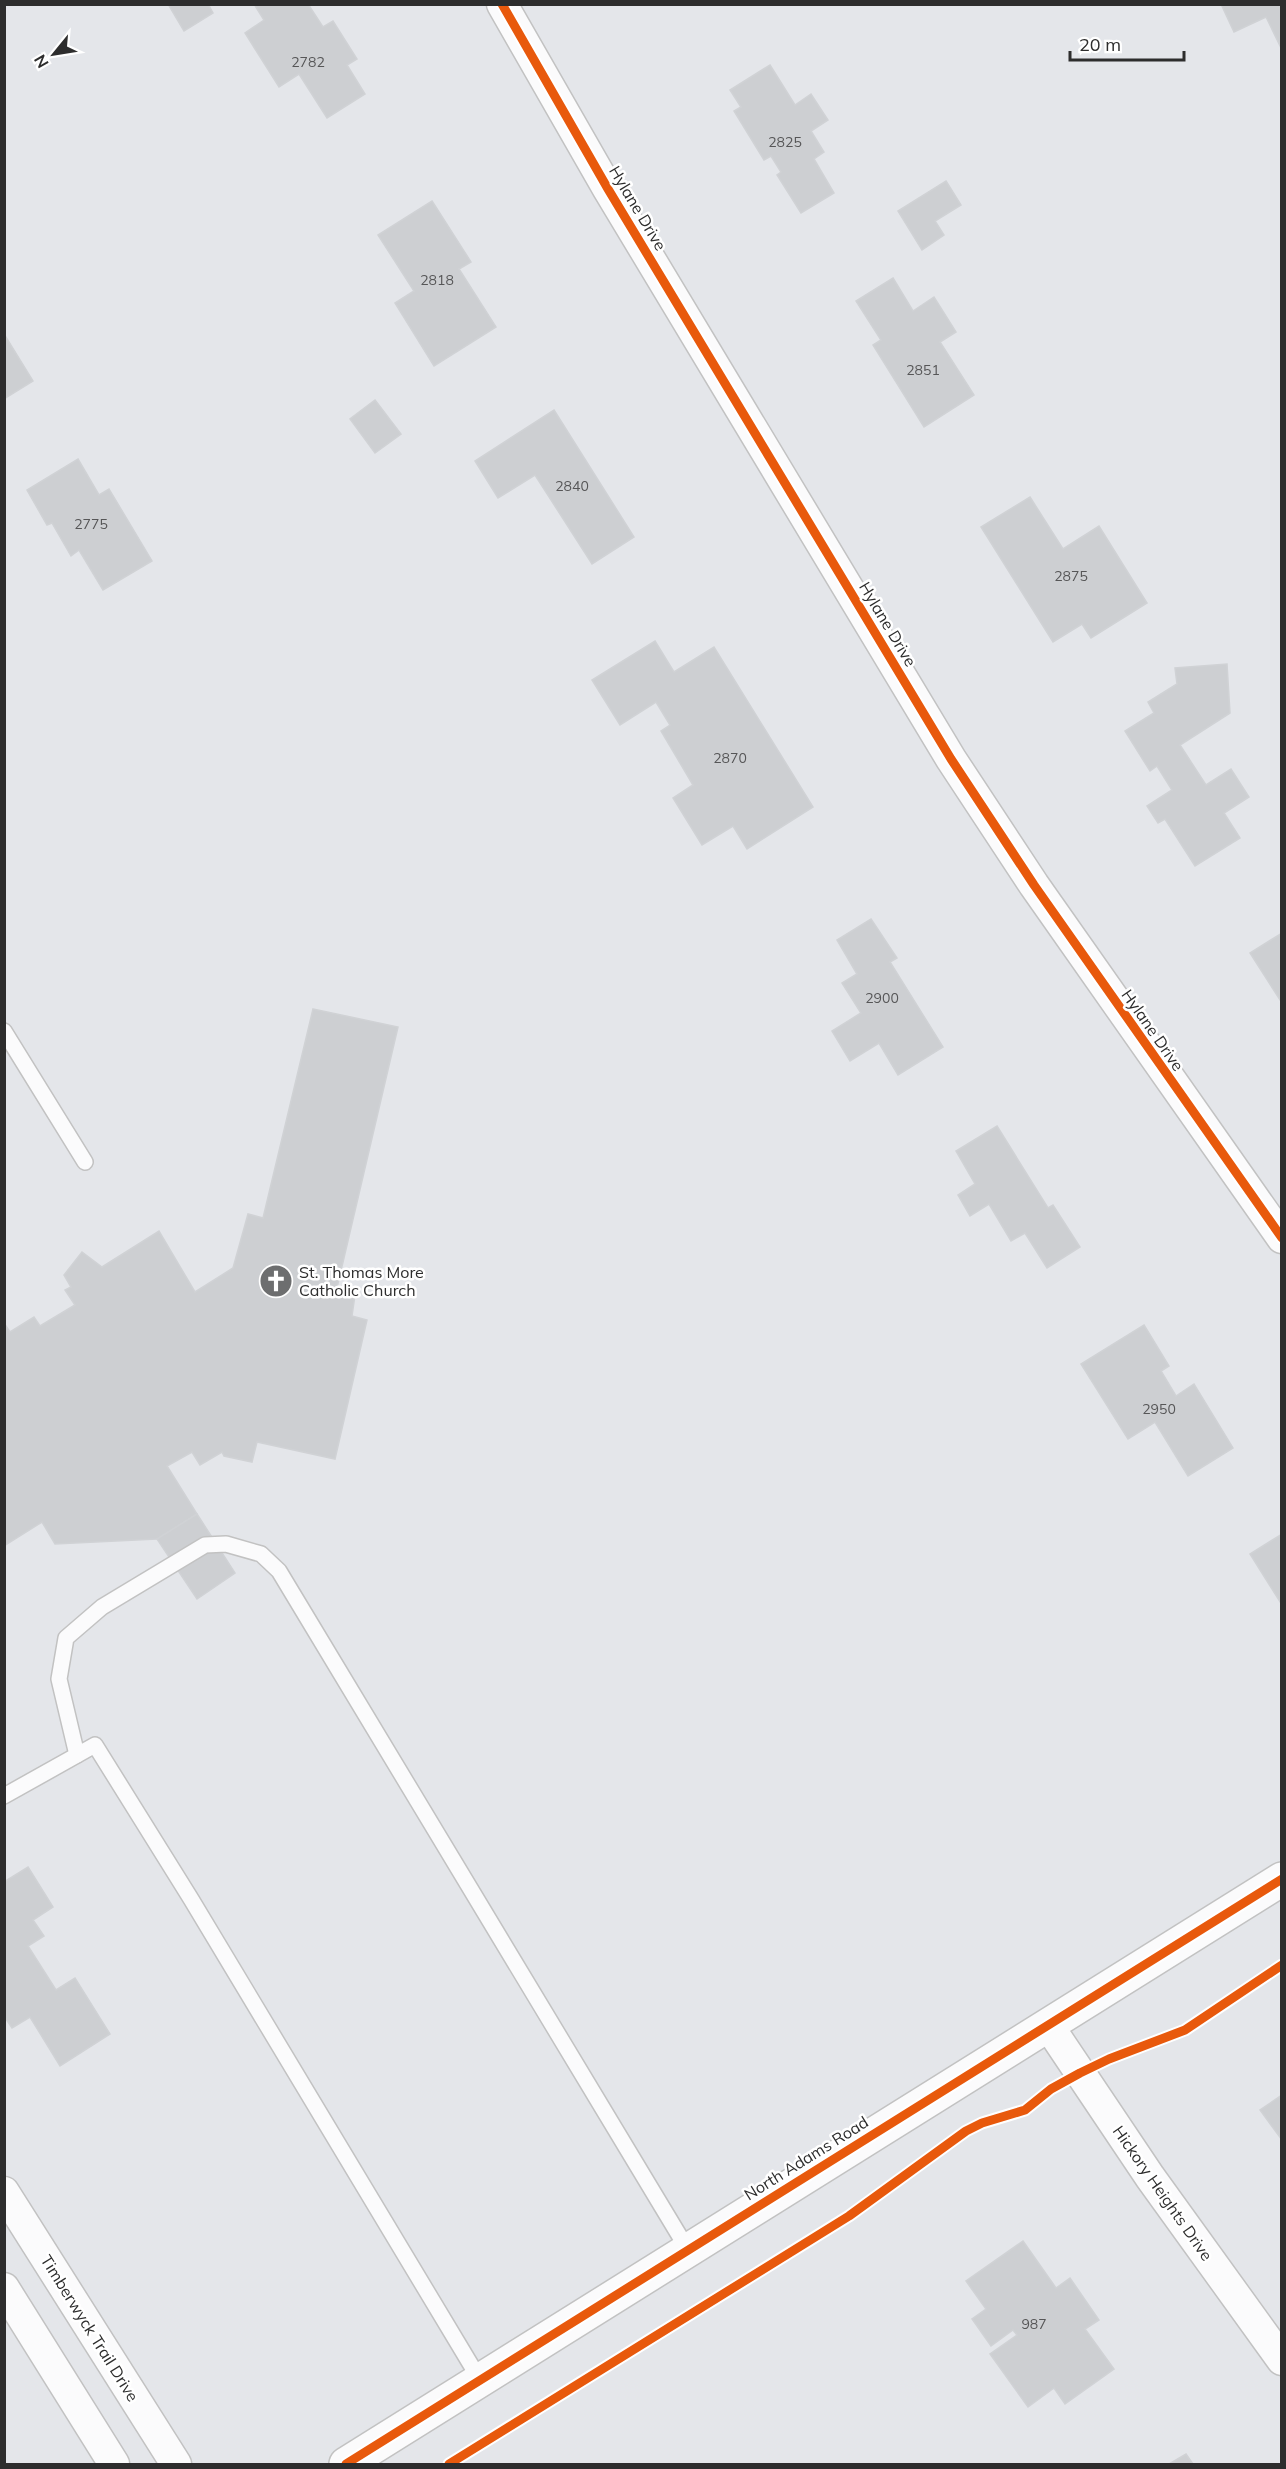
<svg xmlns="http://www.w3.org/2000/svg" width="1286" height="2469" viewBox="0 0 1286 2469" font-family="Mulish,sans-serif">
<style>
.building{fill:#cdcfd2;stroke:#d0d2d5;stroke-width:1.5}
.lines{fill:none;stroke-linecap:round;stroke-linejoin:round}
.lane-casing{stroke:#c2c2c2;stroke-width:18}
.street-casing{stroke:#c2c2c2;stroke-width:33}
.secondary-casing{stroke:#c2c2c2;stroke-width:36}
.lane{stroke:#fbfbfc;stroke-width:15}
.street{stroke:#fbfbfc;stroke-width:30}
.secondary{stroke:#fbfbfc;stroke-width:33}
.cycleway-casing{stroke:#fff;stroke-width:13}
.cycleway{stroke:#e8590c;stroke-width:9}
.labels{text-anchor:middle;dominant-baseline:central;stroke-width:5;stroke-linejoin:round;paint-order:stroke}
.number-label{font-size:14px;fill:#565657}
.street-label{font-size:16px;fill:#2d2d2d;stroke:#fff}
.poi-label{font-size:16px;fill:#2d2d2d;stroke:#fff;text-anchor:start}
</style>
<rect width="100%" height="100%" fill="#e4e6ea"/>
<g class="building">
<path d="M168,4H208L213,13L184,31Z"/>
<path d="M254,4H308L323,27L333,21L357,59L347,65L365,94L327,118L299,74L279,87L245,33L264,20Z"/>
<path d="M1221,4H1282V50L1266,17L1234,32Z"/>
<path d="M770,65L795,105L811,94L828,120L811,131L824,152L814,159L834,193L801,213L777,175L781,172L771,156L764,160L734,111L741,107L730,90Z"/>
<path d="M946,181L961,205L935,221L944,235L922,250L898,211Z"/>
<path d="M432,201L471,262L459,269L496,327L434,366L395,303L414,291L378,235Z"/>
<path d="M893,278L913,311L934,297L956,332L940,342L974,395L924,427L873,345L881,340L856,301Z"/>
<path d="M4,334L33,381L4,399Z"/>
<path d="M375,400L401,434L375,453L350,419Z"/>
<path d="M554,410L634,537L592,564L535,475L498,498L475,461Z"/>
<path d="M78,459L99,495L109,489L152,561L103,590L79,550L71,556L52,523L47,525L27,490Z"/>
<path d="M1030,497L1063,549L1099,526L1147,603L1091,638L1082,624L1053,642L981,527Z"/>
<path d="M655,641L674,672L714,647L813,807L747,849L733,826L702,845L673,798L693,785L661,731L670,725L656,702L620,725L592,680Z"/>
<path d="M1227,664L1230,713L1180,745L1206,785L1231,769L1249,797L1224,813L1240,838L1195,866L1165,819L1158,823L1147,806L1172,790L1157,766L1150,771L1125,731L1154,713L1148,702L1177,684L1175,668Z"/>
<path d="M871,919L897,958L890,962L943,1047L898,1075L879,1043L850,1061L832,1031L861,1013L842,983L857,974L837,940Z"/>
<path d="M1282,933V1003L1250,953Z"/>
<path d="M313,1009L398,1027L336,1292L355,1295L352,1316L367,1320L335,1459L257,1442L252,1462L224,1456L222,1452L200,1465L192,1452L167,1466L197,1514L157,1539L55,1544L42,1522L4,1546V1323L10,1332L34,1317L40,1326L75,1305L65,1290L71,1287L64,1275L82,1252L102,1267L159,1231L195,1292L233,1268L248,1214L263,1218Z"/>
<path d="M997,1126L1048,1208L1053,1205L1080,1247L1047,1268L1025,1233L1011,1241L989,1204L970,1216L958,1195L975,1184L956,1151Z"/>
<path d="M1144,1325L1169,1366L1161,1371L1176,1396L1194,1384L1233,1448L1188,1476L1155,1422L1128,1439L1081,1364Z"/>
<path d="M197,1514L235,1573L197,1599L157,1539Z"/>
<path d="M1282,1534V1605L1250,1554Z"/>
<path d="M28,1867L53,1907L33,1920L44,1936L28,1946L56,1990L75,1978L110,2034L60,2066L30,2017L12,2028L4,2016V1882Z"/>
<path d="M1282,2095V2140L1260,2110Z"/>
<path d="M1023,2241L1056,2288L1070,2278L1099,2320L1085,2329L1114,2369L1065,2404L1054,2388L1028,2407L990,2354L1017,2335L1013,2330L991,2346L972,2319L986,2309L966,2281Z"/>
<path d="M1186,2454L1193,2464H1169Z"/>
</g>
<g class="lines">
<defs>
<g id="lane">
<path d="M4,1031L85,1162"/>
<path d="M77,1755L59,1679L66,1638L102,1607L205,1545L226,1544L261,1554L279,1571L688,2250"/>
<path d="M4,1796L95,1745L191,1899L480,2380"/>
</g>
<g id="street">
<path d="M502,4L608,189L951,759L1034,885L1282,1238"/>
<path d="M1048,2025L1150,2177L1282,2360"/>
<path d="M4,2192L176,2464"/>
<path d="M4,2288L114,2464"/>
</g>
<path id="secondary" d="M346,2464L1282,1879"/>
</defs>
<use href="#lane" class="lane-casing"/>
<use href="#street" class="street-casing"/>
<use href="#secondary" class="secondary-casing"/>
<use href="#lane" class="lane"/>
<use href="#street" class="street"/>
<use href="#secondary" class="secondary"/>
<defs>
<g id="cycleway">
<path d="M502,4L608,189L951,759L1034,885L1282,1238"/>
<path d="M346,2464L1282,1879"/>
<path d="M449,2464L849,2216L966,2131L982,2123L1025,2110L1051,2089L1080,2073L1109,2059L1185,2030L1282,1965"/>
</g>
</defs>
<use href="#cycleway" class="cycleway-casing"/>
<use href="#cycleway" class="cycleway"/>
</g>
<defs>
<symbol id="church-disc" viewBox="-11 -11 22 22"><circle r="9.5" fill="#6d6e6f" stroke="#fff"/><path d="M-1.2-6h2.4v3.5h3.3v2.4h-3.3V6h-2.4V-.1h-3.3v-2.4h3.3Z" fill="#fff"/></symbol>
</defs>
<g fill-rule="evenodd">
<use href="#church-disc" x="257" y="1262" width="38" height="38"/>
</g>
<g class="labels">
<g class="number-label">
<text x="308" y="62">2782</text>
<text x="785" y="142">2825</text>
<text x="437" y="280">2818</text>
<text x="923" y="370">2851</text>
<text x="572" y="486">2840</text>
<text x="91" y="524">2775</text>
<text x="1071" y="576">2875</text>
<text x="730" y="758">2870</text>
<text x="882" y="998">2900</text>
<text x="1159" y="1409">2950</text>
<text x="1034" y="2324">987</text>
</g>
<g class="street-label">
<text transform="translate(638 208) rotate(59)">Hylane Drive</text>
<text transform="translate(888 624) rotate(59)">Hylane Drive</text>
<text transform="translate(1153 1030) rotate(55)">Hylane Drive</text>
<text transform="translate(806 2158) rotate(-32)">North Adams Road</text>
<text transform="translate(1163 2193) rotate(55)">Hickory Heights Drive</text>
<text transform="translate(90 2328) rotate(58)">Timberwyck Trail Drive</text>
</g>
<g class="poi-label">
<text x="299" y="1272">St. Thomas More<tspan x="299" dy="18">Catholic Church</tspan></text>
</g>
</g>
<rect width="1286" height="2469" fill="none" stroke="#2d2d2d" stroke-width="12"/>
<g transform="translate(54 54) rotate(240)" stroke="#ffffff" stroke-width="4.5" paint-order="stroke">
<path d="M0-4.5L10 22L0 15L-10 22Z" fill="#2d2d2d"/>
<text y="-9" font-size="16" font-weight="bold" text-anchor="middle" fill="#2d2d2d">N</text>
</g>
<path d="M1070 51v9h114v-9" fill="none" stroke="#2d2d2d" stroke-width="3"/>
<text x="1079" y="51" font-size="18" fill="#2d2d2d" stroke="#ffffff" stroke-width="4.5" paint-order="stroke">20 m</text>
</svg>
